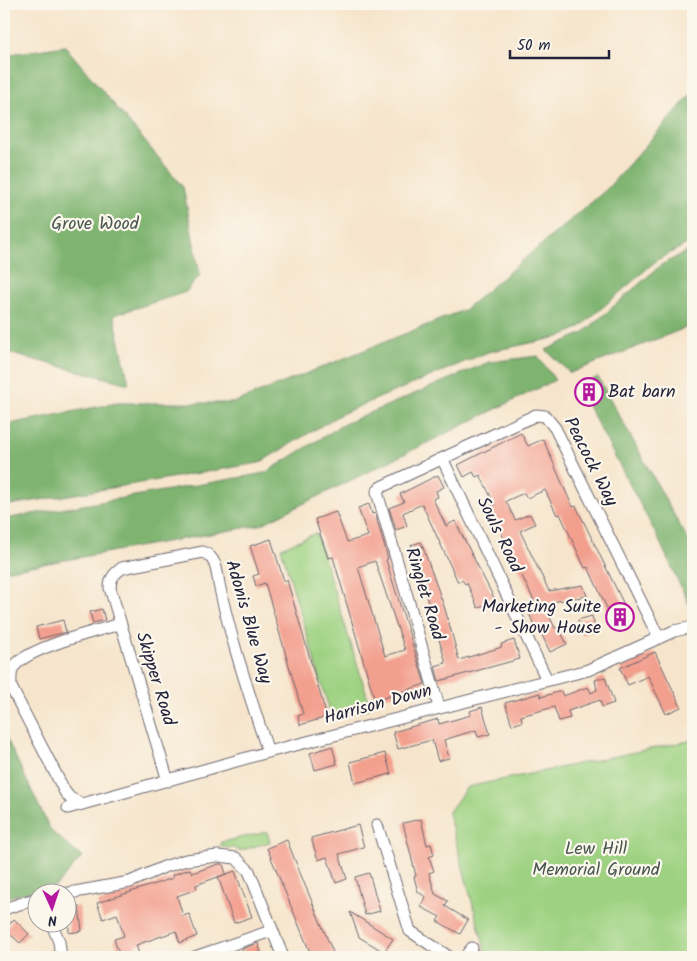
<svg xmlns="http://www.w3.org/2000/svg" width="697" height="961" viewBox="0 0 697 961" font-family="Kalam,sans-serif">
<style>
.green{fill:#9ed282;stroke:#607a5e}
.forest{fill:#7eb470;stroke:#506b56}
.building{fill:#f39f8e;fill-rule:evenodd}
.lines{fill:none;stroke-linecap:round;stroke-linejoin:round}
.street-casing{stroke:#6c666e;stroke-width:13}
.street{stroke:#fff;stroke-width:11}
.labels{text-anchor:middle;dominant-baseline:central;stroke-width:4.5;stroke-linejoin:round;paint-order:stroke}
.park-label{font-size:18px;fill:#475750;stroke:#fbf7ec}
.poi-label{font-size:18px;fill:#22223b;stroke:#fbf7ec;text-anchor:start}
.street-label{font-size:18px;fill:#22223b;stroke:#fbf7ec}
</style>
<rect width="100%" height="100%" fill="#fbf7ec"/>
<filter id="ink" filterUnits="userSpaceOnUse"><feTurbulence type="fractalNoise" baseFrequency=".02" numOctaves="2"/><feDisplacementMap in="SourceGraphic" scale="10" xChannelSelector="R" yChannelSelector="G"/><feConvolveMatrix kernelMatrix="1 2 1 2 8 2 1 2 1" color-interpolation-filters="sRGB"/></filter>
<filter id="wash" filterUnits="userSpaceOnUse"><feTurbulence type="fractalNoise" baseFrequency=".0096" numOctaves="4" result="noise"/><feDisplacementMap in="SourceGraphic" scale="20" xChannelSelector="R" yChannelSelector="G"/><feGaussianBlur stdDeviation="1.12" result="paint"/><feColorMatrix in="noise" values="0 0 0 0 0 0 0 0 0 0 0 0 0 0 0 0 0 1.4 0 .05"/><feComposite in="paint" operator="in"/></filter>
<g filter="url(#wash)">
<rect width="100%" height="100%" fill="#f6e5cc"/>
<g class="green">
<path d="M316,533L371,708L332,719L281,548Z"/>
<path d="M693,740V957H487L448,813L467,787Z"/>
<path d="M267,832L270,842L239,851L234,848L221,847V842Z"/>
</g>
<g class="forest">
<path d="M65,46L183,187L200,275L186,292L114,315L129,384L4,352V55Z"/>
<path d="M693,92V241L657,260L579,328L559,337L488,352L341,414L259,463L4,506V425L117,403H233L464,310L606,190Z"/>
<path d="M693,248V325L570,373L546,350L583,333L661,265Z"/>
<path d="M538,356L555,380L260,525L4,571V519L265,473L344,424L489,362Z"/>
<path d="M598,377L693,549V613L657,536L578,387Z"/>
<path d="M4,733L51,831L82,857L56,886L4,898Z"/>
</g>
<g id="blocks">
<g class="building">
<path d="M521,433L528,446L543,439L565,490L573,507L576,506L632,621L616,628L588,567L585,568L560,514L557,515L545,490L527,498L524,493L506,501L515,520L530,514L535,524L520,531L549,591L583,585L587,596L557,601L545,607L555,628L558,627L567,644L550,652L540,631L537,632L528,611L537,607L489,507L495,505L480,475L476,477L473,472L464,477L458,465Z"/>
<path d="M438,475L444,487L436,491L438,497L433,499L446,526L455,521L495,600L478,608L467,583L465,584L462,580L458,582L422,504L403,513L407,526L396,530L389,508L404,502L400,494Z"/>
<path d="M369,504L372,514L375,513L388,559L386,560L425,684L375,701L333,557L328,558L315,519L336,512L347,542L368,536L358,508ZM375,561L405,650L385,656L358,567Z"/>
<path d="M271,539L284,581L287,580L327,717L300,725L298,716L303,714L265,583L256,586L253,576L259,574L250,546Z"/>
<path d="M421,542L445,609L459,660L502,647L501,644L514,640L520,659L439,681L435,666L446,663L411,545Z"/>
<path d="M102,609L105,620L93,623L90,612Z"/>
<path d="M592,616L596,630L582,635L578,620Z"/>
<path d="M63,620L66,632L39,639L36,627Z"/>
<path d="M655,652L681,707L666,714L648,676L628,685L620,668Z"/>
<path d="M605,677L614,703L602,707L600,700L568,711L570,718L559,721L554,707L521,716L522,722L512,725L505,703L540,693L541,697L561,691L563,696L588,687L591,693L597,690L595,680Z"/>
<path d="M482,707L490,734L478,737L476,730L444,740L449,758L438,761L432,740L398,749L393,732L438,719L439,724L471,715L470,711Z"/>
<path d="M332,746L337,764L315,770L310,753Z"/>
<path d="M385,753L391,774L355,783L350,762Z"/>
<path d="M421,819L427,845L431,844L434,855L429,857L434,871L429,873L435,894L448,901L445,906L468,920L460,934L437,921L440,917L421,907L426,897L418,892L414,877L416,876L403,823Z"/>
<path d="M358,825L364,847L339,854L347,879L336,883L327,857L318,860L311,838Z"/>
<path d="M287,840L300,873L335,957H312L267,848Z"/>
<path d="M219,864H223L226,874L196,885L197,889L177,896L183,916L189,914L197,936L180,943L176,931L136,945L140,957H120L114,939L124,936L117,914L103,919L97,903L173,878L172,875L190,869L192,873Z"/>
<path d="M235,871L252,917L234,923L218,877Z"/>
<path d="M369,873L380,911L365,915L355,877Z"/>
<path d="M79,906L82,931L69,933L68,908Z"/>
<path d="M350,912L393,939L384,952L359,937Z"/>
<path d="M14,919L29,934L20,943L5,930Z"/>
<path d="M258,943L261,952L244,957L242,949Z"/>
</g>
</g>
</g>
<g filter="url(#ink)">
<use href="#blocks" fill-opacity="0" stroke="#6c666e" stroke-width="1"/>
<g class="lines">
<defs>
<g id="street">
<path d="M443,460L547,680"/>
<path d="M439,707L377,492L381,487L536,415L545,416L555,428L659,638"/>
<path d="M168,781L110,588C110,578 114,574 122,568L203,552C216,557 217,571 219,584C231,641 250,696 268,752"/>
<path d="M82,804L70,798L65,792L11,687C11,681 10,673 13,668C25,648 97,631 120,624"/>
<path d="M68,808L268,752L588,670L674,631L693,627"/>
<path d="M377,825L410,931L449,957"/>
<path d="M64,894L130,882L164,867L186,860L218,856L236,858L249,871L283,957"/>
<path d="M4,909L38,898"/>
<path d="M52,924L59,942L61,957"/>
<path d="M195,957L271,931"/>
<path d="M465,957L472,948"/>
</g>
</defs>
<use href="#street" class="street-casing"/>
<use href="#street" class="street"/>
</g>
</g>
<defs>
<symbol id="building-ring" viewBox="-11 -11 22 22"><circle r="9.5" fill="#fbf7ec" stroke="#b5179e" stroke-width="1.5"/><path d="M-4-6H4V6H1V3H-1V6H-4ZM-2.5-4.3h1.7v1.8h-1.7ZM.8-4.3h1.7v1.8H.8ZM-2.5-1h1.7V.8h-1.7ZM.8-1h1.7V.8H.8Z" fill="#b5179e"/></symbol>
</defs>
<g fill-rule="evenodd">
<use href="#building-ring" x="573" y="376" width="32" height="32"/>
<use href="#building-ring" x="604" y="601" width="32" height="32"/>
</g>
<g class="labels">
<g class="park-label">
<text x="95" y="224">Grove Wood</text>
<text x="596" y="849">Lew Hill<tspan x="596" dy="21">Memorial Ground</tspan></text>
</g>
<g class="poi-label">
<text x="608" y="392">Bat barn</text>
<text x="601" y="607" text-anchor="end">Marketing Suite<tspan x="601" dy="21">- Show House</tspan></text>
</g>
<g class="street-label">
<text transform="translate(590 462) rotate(63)">Peacock Way</text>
<text transform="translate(499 535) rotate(64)">Souls Road</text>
<text transform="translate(424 594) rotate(73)">Ringlet Road</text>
<text transform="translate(248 622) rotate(74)">Adonis Blue Way</text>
<text transform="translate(155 679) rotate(73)">Skipper Road</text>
<text transform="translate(378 705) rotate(-15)">Harrison Down</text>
</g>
</g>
<rect width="697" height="961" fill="none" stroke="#fbf7ec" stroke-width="20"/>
<g transform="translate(52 908) rotate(177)"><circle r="24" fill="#fbf7ec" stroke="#a4a2a5"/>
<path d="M0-4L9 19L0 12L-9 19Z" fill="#b5179e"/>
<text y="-8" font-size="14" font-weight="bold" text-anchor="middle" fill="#22223b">N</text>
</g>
<path d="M510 50v8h99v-8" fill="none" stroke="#22223b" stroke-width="2.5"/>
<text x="517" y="50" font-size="15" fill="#22223b" stroke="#fbf7ec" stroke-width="4" paint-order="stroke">50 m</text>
</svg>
